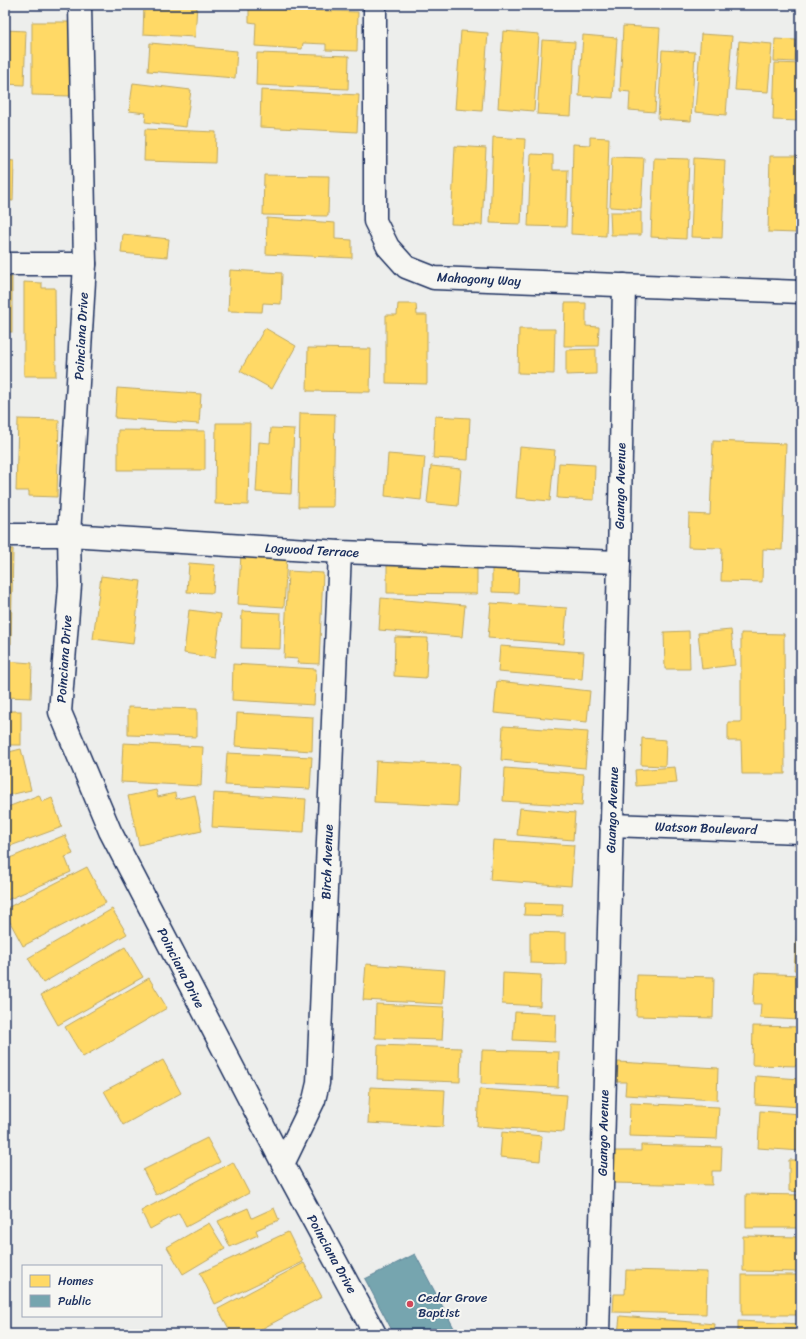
<svg xmlns="http://www.w3.org/2000/svg" width="806" height="1339" viewBox="0 0 806 1339" font-family="Sriracha,sans-serif">
<style>
.homes{fill:#ffd966;stroke:#bba664}
.public{fill:#76a5af;stroke:#5b8297}
.lines{fill:none;stroke-linecap:round;stroke-linejoin:round}
.minor-casing{stroke:#1b2f5e;stroke-width:25}
.minor{stroke:#f6f6f2;stroke-width:22}
.poi-dot{fill:#d1495b;stroke:#f6f6f2;stroke-width:1.5}
.labels{text-anchor:middle;dominant-baseline:central;stroke-width:4;stroke-linejoin:round;paint-order:stroke}
.street-label{font-size:13px;fill:#1b2f5e;stroke:#f6f6f2}
.poi-label{font-size:13px;fill:#1b2f5e;stroke:#f6f6f2;text-anchor:start}
</style>
<rect width="100%" height="100%" fill="#edeeec"/>
<filter id="ink" filterUnits="userSpaceOnUse"><feTurbulence type="fractalNoise" baseFrequency=".025" numOctaves="2"/><feDisplacementMap in="SourceGraphic" scale="8" xChannelSelector="R" yChannelSelector="G"/><feConvolveMatrix kernelMatrix="1 2 1 2 8 2 1 2 1" color-interpolation-filters="sRGB"/></filter>
<g filter="url(#ink)">
<g class="homes">
<path d="M144,5H197L195,37L143,34Z"/>
<path d="M249,8L358,12L357,51L326,50V44L303,43L302,49L255,46L256,23L249,22Z"/>
<path d="M32,22H71V96L32,95Z"/>
<path d="M623,26L660,28L655,112L629,110L630,92L620,91Z"/>
<path d="M5,30L26,31L24,85L5,84Z"/>
<path d="M461,31L488,33L482,111L455,109Z"/>
<path d="M503,31L539,34L534,111L498,108Z"/>
<path d="M701,34L732,36L726,115L695,112Z"/>
<path d="M583,35L617,38L613,98L579,96Z"/>
<path d="M775,39L796,40L795,62L774,61Z"/>
<path d="M542,40L575,42L571,116L537,114Z"/>
<path d="M739,41L772,44L768,92L735,90Z"/>
<path d="M150,43L237,51L235,78L148,71Z"/>
<path d="M662,50L695,52L691,121L658,119Z"/>
<path d="M257,53L349,56L348,89L256,85Z"/>
<path d="M775,63L801,64V121L773,120Z"/>
<path d="M133,83L191,90L186,127L145,122L146,113L129,111Z"/>
<path d="M261,90L359,95L357,132L260,127Z"/>
<path d="M145,129L216,132L215,163L144,161Z"/>
<path d="M493,137L525,139L521,224L490,223Z"/>
<path d="M590,137L609,138L606,236L571,234L573,144L590,145Z"/>
<path d="M455,146L486,148L482,225L451,224Z"/>
<path d="M531,154L553,155V170H568L566,227L528,226Z"/>
<path d="M770,156H799L797,189H801V224H797V233L768,232Z"/>
<path d="M612,157L644,158L641,209L610,207Z"/>
<path d="M654,158L689,159L686,239L651,237Z"/>
<path d="M694,158L725,160L722,238L691,237Z"/>
<path d="M5,160L14,161L13,201L5,200Z"/>
<path d="M264,175L329,176L328,216L263,215Z"/>
<path d="M610,212H641V235H611Z"/>
<path d="M267,218L335,223V239L352,240V258L266,254Z"/>
<path d="M123,234L169,239L167,257L121,253Z"/>
<path d="M230,270L282,273L281,304L263,303L262,312L228,311Z"/>
<rect x="5" y="277" width="7" height="55"/>
<path d="M24,282L42,283V288H55L56,376H24Z"/>
<path d="M565,303H586V326L599,327L598,346H564Z"/>
<path d="M398,304H416L417,315H427V384L386,383V315H397Z"/>
<path d="M265,328L296,346L272,389L240,371Z"/>
<path d="M519,329H555L554,374L518,373Z"/>
<path d="M308,348L371,349L370,392L307,391Z"/>
<path d="M596,349V374L566,375V350Z"/>
<path d="M117,388L201,394L199,424L115,418Z"/>
<path d="M300,413L335,414L333,507H298Z"/>
<path d="M435,416L470,418L468,460L433,458Z"/>
<path d="M18,419L59,420L57,497L29,496V491H16Z"/>
<path d="M216,423H250L248,505L215,504Z"/>
<path d="M271,428L294,429L291,494L256,492L259,442L270,443Z"/>
<path d="M118,430L205,431V470H118Z"/>
<path d="M713,441L786,444L782,550L763,549L762,582L721,581L722,548L688,547L689,514L710,515Z"/>
<path d="M520,447L555,450L550,501L516,498Z"/>
<path d="M388,454L425,457L421,500L385,496Z"/>
<path d="M559,463L595,465L594,500L557,498Z"/>
<path d="M431,466L461,469L458,506L427,503Z"/>
<path d="M5,549H13L11,644H5Z"/>
<path d="M241,554L287,557L284,607L238,604Z"/>
<path d="M387,559L477,561V594L387,593Z"/>
<path d="M189,563L215,565L213,593L187,592Z"/>
<path d="M492,566L519,567L518,593L492,592Z"/>
<path d="M288,571L323,573L319,664L297,663L298,659L284,658Z"/>
<path d="M101,576L141,581L133,644L93,639Z"/>
<path d="M381,598L465,605L462,637L379,630Z"/>
<path d="M491,603L567,608L564,644L488,638Z"/>
<path d="M189,610L221,614L215,658L184,653Z"/>
<path d="M242,611L281,613L280,649L241,648Z"/>
<path d="M731,630L735,665L702,669L698,633Z"/>
<path d="M689,631L690,669H665L664,632Z"/>
<path d="M741,633L784,634L785,774H742L741,741H728V722H741Z"/>
<path d="M395,637L428,638L426,678L394,676Z"/>
<path d="M500,646L584,652L582,679L498,672Z"/>
<path d="M5,661L32,663L31,698L5,697Z"/>
<path d="M233,664L316,669L314,705L232,700Z"/>
<path d="M497,681L590,691L587,722L494,713Z"/>
<path d="M128,707L197,709V737L128,735Z"/>
<rect x="5" y="711" width="16" height="34"/>
<path d="M237,713L313,717L312,751L235,746Z"/>
<path d="M503,726L588,732L585,768L501,760Z"/>
<path d="M642,738L666,740L665,766L641,765Z"/>
<path d="M123,743L203,747L201,786L121,782Z"/>
<path d="M21,749L31,790L5,796V753Z"/>
<path d="M227,753L312,757L310,789L225,785Z"/>
<path d="M376,761L459,765L457,806L374,802Z"/>
<path d="M675,767L677,783L636,786L635,770Z"/>
<path d="M505,768L584,774L582,806L503,801Z"/>
<path d="M156,790L158,797L175,793L176,799L195,795L202,831L139,845L128,796Z"/>
<path d="M214,793L306,799L304,832L212,827Z"/>
<path d="M39,795L42,802L52,798L62,827L5,848V808Z"/>
<path d="M520,808L575,813L573,840L517,835Z"/>
<path d="M65,835L73,854L65,857L71,872L5,901V860Z"/>
<path d="M493,840L574,845L571,886L490,880Z"/>
<path d="M87,867L106,903L23,946L5,913V909Z"/>
<path d="M525,903L563,904L562,916L524,915Z"/>
<path d="M112,909L127,934L43,983L28,958Z"/>
<path d="M798,914L801,915V970H794Z"/>
<path d="M530,932L566,933V964L530,963Z"/>
<path d="M125,947L143,977L58,1025L41,995Z"/>
<path d="M366,964L445,970L443,1004L363,1000Z"/>
<path d="M503,973L541,975L540,1006L502,1004Z"/>
<path d="M755,973L801,975V1020L760,1018L761,1004H753Z"/>
<path d="M637,975L714,977L713,1018L636,1016Z"/>
<path d="M149,978L167,1008L83,1057L65,1027Z"/>
<path d="M376,1004L444,1007L442,1040L375,1038Z"/>
<path d="M515,1012L556,1014L555,1042L513,1040Z"/>
<path d="M753,1026L801,1027V1066L752,1065Z"/>
<path d="M378,1045L461,1048L460,1082L377,1079Z"/>
<path d="M482,1050L559,1052L558,1087L481,1084Z"/>
<path d="M163,1060L181,1093L123,1125L104,1091Z"/>
<path d="M618,1062L718,1068L717,1100L625,1095L626,1082H617Z"/>
<path d="M756,1076L801,1079V1107L755,1104Z"/>
<path d="M370,1087L445,1090L443,1127L368,1123Z"/>
<path d="M479,1089L567,1095L564,1132L477,1126Z"/>
<path d="M630,1103L719,1107L717,1139L629,1136Z"/>
<path d="M760,1111L801,1114V1151L758,1148Z"/>
<path d="M502,1132L542,1136L540,1161L500,1157Z"/>
<path d="M207,1138L220,1162L156,1195L143,1170Z"/>
<path d="M641,1145L722,1147L721,1171H712V1185L613,1183L614,1151H641Z"/>
<path d="M789,1160H801V1192L789,1191Z"/>
<path d="M233,1162L249,1193L186,1227L179,1213L150,1229L141,1211Z"/>
<path d="M746,1194L801,1195V1228H746Z"/>
<path d="M248,1208L252,1218L274,1208L279,1220L256,1230L258,1235L230,1247L218,1221Z"/>
<path d="M209,1223L225,1249L183,1274L167,1247Z"/>
<path d="M288,1232L303,1262L215,1304L200,1273Z"/>
<path d="M743,1236L801,1237V1272L743,1271Z"/>
<path d="M304,1263L322,1297L252,1334H232L218,1309Z"/>
<path d="M626,1270L707,1272L706,1314L613,1312L614,1294H625Z"/>
<rect x="742" y="1275" width="59" height="40"/>
<path d="M620,1316L715,1324L714,1334H618Z"/>
<path d="M738,1321L801,1324V1334H738Z"/>
</g>
<path class="public" d="M415,1254L454,1328L444,1334H394L365,1279Z"/>
<g class="lines">
<defs>
<g id="minor">
<path d="M80,5L85,264L69,535L70,585L60,712L110,831L283,1164L375,1334"/>
<path d="M375,5V221L388,247L406,267L434,278L801,292"/>
<path d="M5,264H85"/>
<path d="M5,535H69L340,552L619,562"/>
<path d="M611,825L801,832"/>
<path d="M283,1164L314,1100L318,1083L340,552"/>
<path d="M598,1334L619,562L624,285"/>
</g>
</defs>
<use href="#minor" class="minor-casing"/>
<use href="#minor" class="minor"/>
</g>
</g>
<circle class="poi-dot" cx="410" cy="1304" r="4"/>
<g class="labels">
<g class="street-label">
<text transform="translate(479 279) rotate(3)">Mahogony Way</text>
<text transform="translate(81 336) rotate(-87)">Poinciana Drive</text>
<text transform="translate(620 486) rotate(-89)">Guango Avenue</text>
<text transform="translate(312 550) rotate(3)">Logwood Terrace</text>
<text transform="translate(64 659) rotate(-86)">Poinciana Drive</text>
<text transform="translate(612 810) rotate(-88)">Guango Avenue</text>
<text transform="translate(706 828) rotate(2)">Watson Boulevard</text>
<text transform="translate(327 862) rotate(-88)">Birch Avenue</text>
<text transform="translate(181 968) rotate(63)">Poinciana Drive</text>
<text transform="translate(603 1133) rotate(-89)">Guango Avenue</text>
<text transform="translate(332 1254) rotate(61)">Poinciana Drive</text>
</g>
<g class="poi-label">
<text x="418" y="1297">Cedar Grove<tspan x="418" dy="15">Baptist</tspan></text>
</g>
</g>
<rect width="806" height="1339" fill="none" stroke="#f6f6f2" stroke-width="20"/>
<rect x="10" y="10" width="786" height="1319" fill="none" stroke="#1b2f5e" stroke-width="1.5" filter="url(#ink)"/>
<rect x="22" y="1265" width="140" height="52" fill="#f6f6f2" stroke="#9ea6b7"/>
<rect x="30" y="1275" width="20" height="12" fill="#ffd966" stroke="#9ea6b7"/>
<text x="58" y="1285" font-size="12" fill="#1b2f5e">Homes</text>
<rect x="30" y="1295" width="20" height="12" fill="#76a5af" stroke="#9ea6b7"/>
<text x="58" y="1305" font-size="12" fill="#1b2f5e">Public</text>
</svg>
